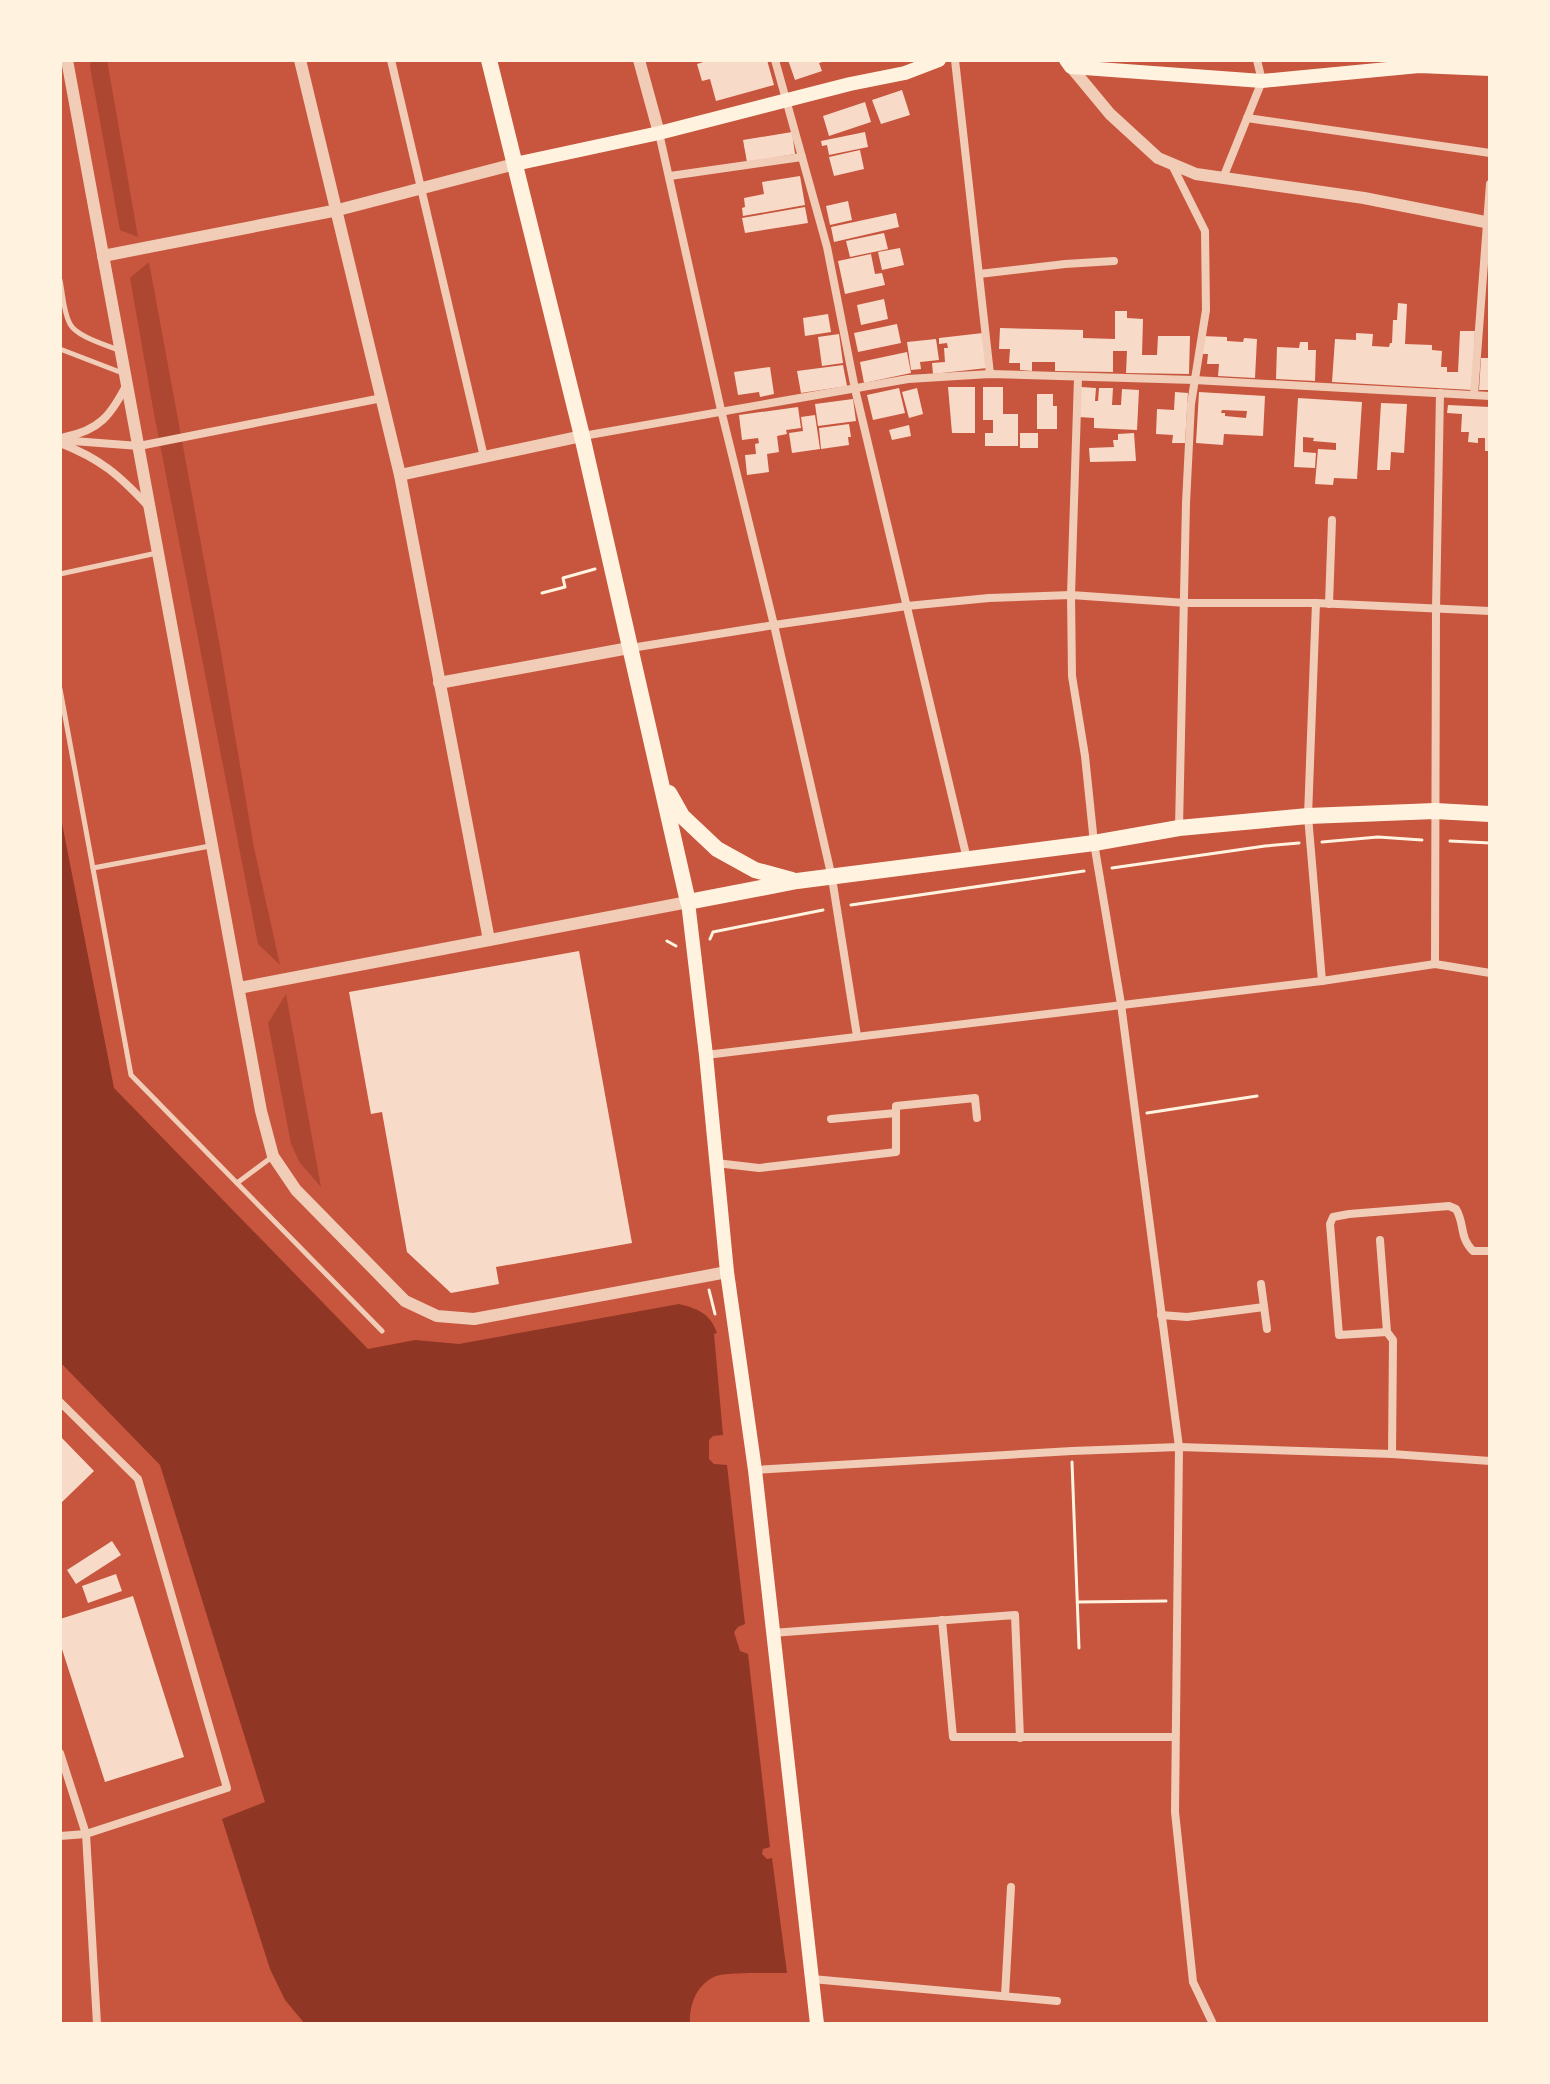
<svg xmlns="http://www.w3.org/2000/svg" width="1550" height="2084" viewBox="0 0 1550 2084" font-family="'DejaVu Sans',sans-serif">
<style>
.green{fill:#ae4732}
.water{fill:#8f3625}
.building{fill:#f7dbc8;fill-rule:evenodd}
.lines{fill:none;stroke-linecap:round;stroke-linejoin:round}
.path{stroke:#fff3e0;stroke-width:3}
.service{stroke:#f1ccb7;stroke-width:5}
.minor{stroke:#f1ccb7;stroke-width:8}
.tertiary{stroke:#f1ccb7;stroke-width:12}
.primary{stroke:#fff3e0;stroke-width:14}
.trunk{stroke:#fff3e0;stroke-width:16}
</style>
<rect width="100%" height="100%" fill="#c8553d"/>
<g class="green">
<path d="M91,60H107L138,237L120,230L90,67Z"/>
<path d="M149,262L220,647L254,848L280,965L258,944L154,414L130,278Z"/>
<path d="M286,994L321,1187L300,1163L291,1144L268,1023Z"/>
</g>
<path class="water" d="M60,813L114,1088L368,1349L415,1340L459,1344L679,1304C698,1309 710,1313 717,1333L714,1334L723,1435L713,1436L709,1440V1459L714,1464L727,1465L745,1624L738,1627L734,1632L740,1651L748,1654L770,1847L763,1849L762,1854L767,1859L772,1858L787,1973C774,1973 725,1972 716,1976C697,1984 689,2004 690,2024H305L285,2000L270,1969L222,1819L265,1802L160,1465L60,1362Z"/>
<g class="building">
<path d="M710,60H767L774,85L716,101L710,79L702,81L697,64Z"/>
<path d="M788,60H826V61L819,63L822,71L795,80Z"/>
<path d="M902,90L910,115L881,124L872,100Z"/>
<path d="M865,102L871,122L829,136L823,116Z"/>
<path d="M792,132L795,154L747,162L743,140Z"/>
<path d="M865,132L868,147L829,155L827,145L822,146L821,141Z"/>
<path d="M860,150L864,169L834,176L829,157Z"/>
<path d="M800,176L805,205L743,216L742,208L745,207L744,198L764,194L762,182Z"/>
<path d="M848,201L852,220L830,225L826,206Z"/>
<path d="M805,207L808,223L745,233L742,218Z"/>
<path d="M896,213L899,227L834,242L831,227Z"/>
<path d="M884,233L888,249L850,257L846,241Z"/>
<path d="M900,248L904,265L882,270L878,252Z"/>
<path d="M871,254L875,274L882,273L885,285L845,294L838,261Z"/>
<path d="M884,299L888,319L861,325L857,305Z"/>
<path d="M1398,303L1407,304L1405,344L1432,345V350L1442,351L1441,367H1447V372H1458L1460,331H1475L1472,390L1332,382L1335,339L1356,340V333L1373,334L1372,346L1389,347L1390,343H1392L1393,320H1397Z"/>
<path d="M1115,311H1127V318L1143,319L1142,355H1157L1158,336H1190L1189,374L1126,373L1127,351H1113V372L1055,371V362H1032V371L1020,370V363H1009L1010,349H999L1000,328L1083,330V338L1115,339Z"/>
<path d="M828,314L831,332L805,336L803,318Z"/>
<path d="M897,324L901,343L858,352L854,333Z"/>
<path d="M983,333L987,368L933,374L932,363L945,362L944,348H948L947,343L939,344V338Z"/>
<path d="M839,334L843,363L822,366L818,337Z"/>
<path d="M1202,336L1227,337V341L1243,342L1244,338L1257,339L1255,378L1218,376L1219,364H1207L1208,354H1201Z"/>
<path d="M936,339L939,360L920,362L921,369L911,370L907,342Z"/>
<path d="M1300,342H1308V350H1316L1315,381L1276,379L1277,347L1299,348Z"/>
<path d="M907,352L911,373L864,383L860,362Z"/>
<path d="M1481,358H1490V390H1479Z"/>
<path d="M843,365L847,386L801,393L797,371Z"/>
<path d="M770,367L774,394L760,397L759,392L738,395L734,372Z"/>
<path d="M948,387H975V433H952Z"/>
<path d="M983,387H1003V414H1018V446H985V433H993V420H983Z"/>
<path d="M1081,387L1096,388L1095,401H1098L1099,388H1113L1112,405H1121L1122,389L1139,390L1137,430L1094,428V418L1079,417Z"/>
<path d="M899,388L905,413L873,420L867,395Z"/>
<path d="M917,388L923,414L909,418L902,392Z"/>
<path d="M1175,392L1188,393L1185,443H1172L1173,435L1156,434L1157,409L1174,410Z"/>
<path d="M1199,392L1265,396L1263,436L1224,434L1223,445L1196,443ZM1222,410L1247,411L1246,418L1225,416V413H1221Z"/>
<path d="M1037,394H1053V406H1057V429H1037Z"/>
<path d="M1298,398L1362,402L1357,479L1334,478L1333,485L1315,484L1318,449L1336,450V443L1313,441L1314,438L1303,437V452L1316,453L1315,468L1294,467Z"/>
<path d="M853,399L856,421L818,426L815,404Z"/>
<path d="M1381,403L1407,404L1404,453L1391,452L1390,470H1377Z"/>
<path d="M1448,405L1490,407V451H1485V438H1478V443L1468,442L1469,432H1461L1462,414L1447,413Z"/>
<path d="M798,407L801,428L786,430L787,434L777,436L779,452L767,454L769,472L747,475L745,455L756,454L755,444L759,443L758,438L742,440L739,415Z"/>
<path d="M815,415L820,449L792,453L789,433L803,431L801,417Z"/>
<path d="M849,424L851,437H848L849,445L821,449L819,428Z"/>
<path d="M909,425L911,436L892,440L889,430Z"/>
<rect x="1020" y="433" width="18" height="15"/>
<path d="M1134,433L1136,461L1090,462L1089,448L1114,447L1113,440H1118V434Z"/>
<path d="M579,951L632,1243L496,1267L499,1284L451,1293L407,1252L382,1112L371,1114L349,992Z"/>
<path d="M60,1436L94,1471L60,1504Z"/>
<path d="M112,1541L121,1555L76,1584L67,1570Z"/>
<path d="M116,1574L122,1591L88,1603L82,1586Z"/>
<path d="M133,1596L184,1757L105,1782L60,1643V1619Z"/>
</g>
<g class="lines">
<g class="path">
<path d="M542,593L565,587L563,578L595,569"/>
<path d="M1450,841L1490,843"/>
<path d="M1322,842L1378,837L1422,840"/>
<path d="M1112,868L1265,846L1299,843"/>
<path d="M851,905L1084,871"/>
<path d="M710,939L713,932L823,910"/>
<path d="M667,941L676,946"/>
<path d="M1147,1113L1257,1096"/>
<path d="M709,1290L715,1314"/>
<path d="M1072,1462L1079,1648"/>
<path d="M1078,1602L1166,1601"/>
</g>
<g class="service">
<path d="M60,280C63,294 63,311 70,324C77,337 107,345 120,351"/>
<path d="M60,349L125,374"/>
<path d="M60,574L157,553"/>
<path d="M60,689L131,1075L382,1331"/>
<path d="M93,868L210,846"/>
<path d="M237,1183L272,1157"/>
</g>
<g class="minor">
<path d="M391,60L484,457"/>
<path d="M775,60L827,247L855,389L967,859"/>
<path d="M955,60L990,374"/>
<path d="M1247,118L1490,153"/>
<path d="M659,133L721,410L774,625L832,878L857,1036"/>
<path d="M1172,165L1205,231L1206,310L1191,404L1186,503L1179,828"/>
<path d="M670,176L802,157"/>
<path d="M1223,178L1262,81L1257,60"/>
<path d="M979,274L1065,264L1114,261"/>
<path d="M1078,378L1071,595L1072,676L1085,756L1094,843L1121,1004L1179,1447L1175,1812L1193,1982L1213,2024"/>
<path d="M1474,395L1490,184"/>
<path d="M583,436L908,379L990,374L1194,380L1490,396"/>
<path d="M65,437C100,430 111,415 127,384"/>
<path d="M60,440L139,446L382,398"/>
<path d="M60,443C101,459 119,475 148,506"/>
<path d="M1316,603L1308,816L1322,981"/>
<path d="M1329,604L1332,520"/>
<path d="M631,648L774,625L907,606L989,598L1071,595L1186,603H1316L1490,611"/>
<path d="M1435,964L1436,609L1440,393"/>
<path d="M706,1055L1322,981L1435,964L1490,973"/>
<path d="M831,1119L896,1113"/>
<path d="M716,1163L759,1168L896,1152V1106L975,1098L977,1118"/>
<path d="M1380,1240L1387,1332L1393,1340L1392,1454"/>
<path d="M1261,1284L1267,1329"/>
<path d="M1161,1315L1187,1317L1264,1307"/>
<path d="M1387,1332L1339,1335L1330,1224L1333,1217L1349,1214L1449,1206L1456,1209C1465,1224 1459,1237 1473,1251H1490"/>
<path d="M60,1402L138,1479L227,1788L86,1834L60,1836"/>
<path d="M755,1470L1072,1451L1179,1447L1392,1454L1490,1461"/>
<path d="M942,1620L953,1737H1175"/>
<path d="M772,1633L1015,1615L1020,1738"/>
<path d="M60,1753L86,1834L97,2024"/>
<path d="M812,1979L1057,2001"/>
<path d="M1005,1996L1011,1887"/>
</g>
<g class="tertiary">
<path d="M67,60L261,1111L273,1156L296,1190L405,1301L437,1316L474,1319L727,1272"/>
<path d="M300,60L400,475L489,940"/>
<path d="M639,60L659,133"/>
<path d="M1071,67L1110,114L1158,158L1196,174L1364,198L1490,223"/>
<path d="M103,256L338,210L515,164"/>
<path d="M400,475L582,436"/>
<path d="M439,683L629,648"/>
<path d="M239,988L688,902"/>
</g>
<g class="primary">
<path d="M1066,60L1071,67L1262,81L1419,66L1490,69"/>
<path d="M515,164L659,133L850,84L905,73L939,60"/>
<path d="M688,902L706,1055L727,1272L755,1470L817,2024"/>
</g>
<g class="trunk">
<path d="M489,60L582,436L688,902L797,881L1094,843L1179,828L1308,816L1435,811L1490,814"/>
<path d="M669,793L682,816L717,849L755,870L792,880"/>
</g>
</g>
<rect width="1550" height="2084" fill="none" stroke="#fff3e0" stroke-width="124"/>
</svg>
